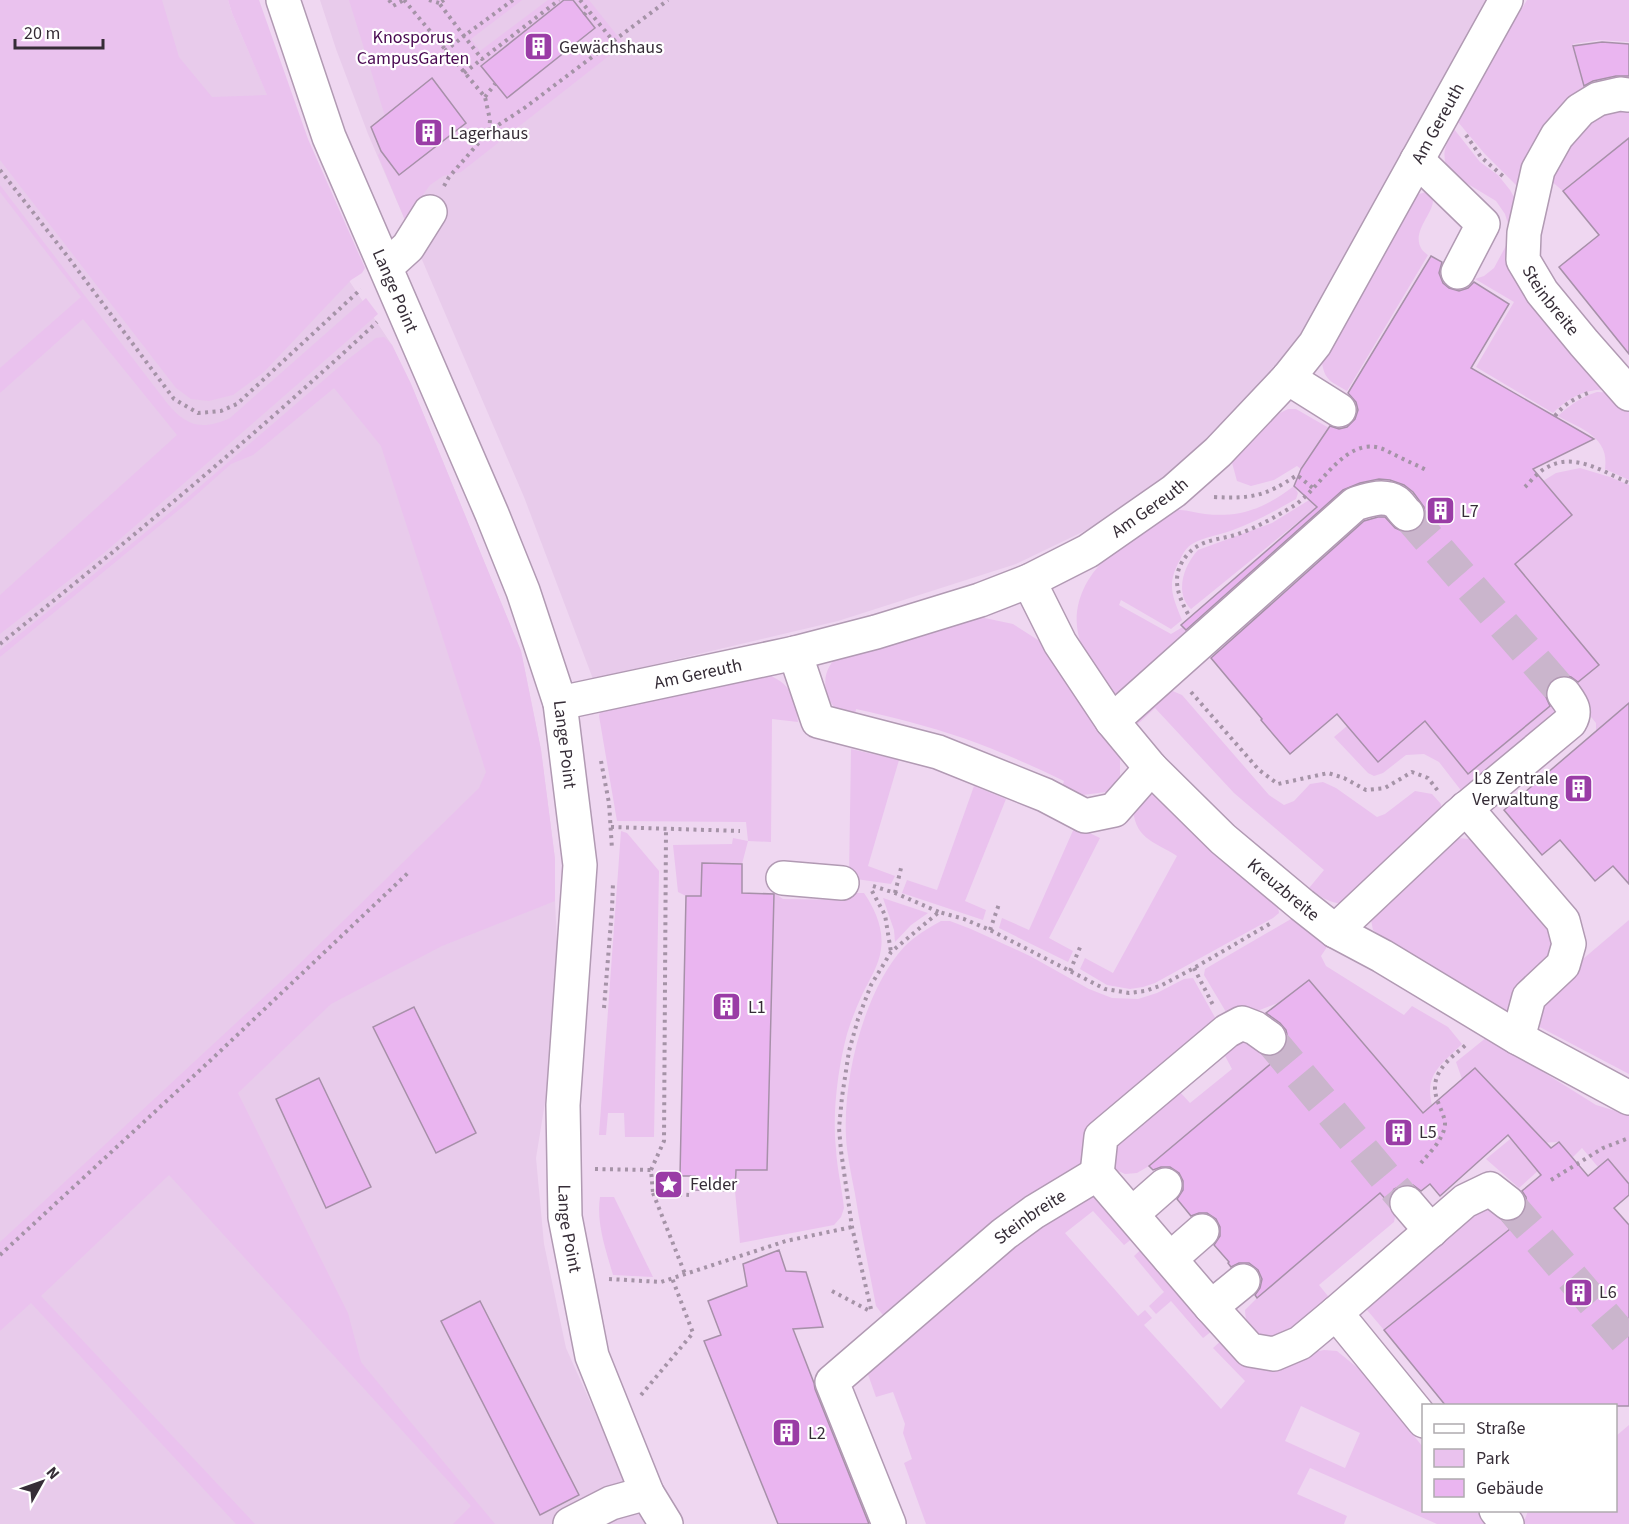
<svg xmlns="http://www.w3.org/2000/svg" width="1629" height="1524" viewBox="0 0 1629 1524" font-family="'Source Sans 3',sans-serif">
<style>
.built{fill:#e8cbeb}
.green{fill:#eac2ee;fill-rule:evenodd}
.building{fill:#eab5f0;stroke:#a790a9;stroke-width:1.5}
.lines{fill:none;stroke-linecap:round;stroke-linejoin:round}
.minor-tunnel{stroke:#cab5cc;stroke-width:33;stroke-dasharray:33 16;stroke-linecap:butt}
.minor-casing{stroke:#b19ab3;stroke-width:36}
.path{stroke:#a593a7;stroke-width:4;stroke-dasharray:3 4.5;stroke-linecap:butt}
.minor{stroke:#fff;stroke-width:33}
.labels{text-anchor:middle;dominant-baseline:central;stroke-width:4.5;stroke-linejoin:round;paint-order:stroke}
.park-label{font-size:18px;fill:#4a0a52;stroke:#fff}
.poi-label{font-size:18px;fill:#362d37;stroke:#fff;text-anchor:start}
.street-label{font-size:18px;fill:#362d37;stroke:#fff}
</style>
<rect width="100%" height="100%" fill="#efd7f1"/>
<g class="built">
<path d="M0,0H228L232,13L344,273L392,345L411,384L521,651L541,750L555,859V901L560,1010L536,1158L544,1244L566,1348L645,1524H0Z"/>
<path d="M320,0H1493L1365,226L1299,336L1274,371L1247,401L1162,484L1101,523L1016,564L838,621L593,679L524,497L368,134L336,49Z"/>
</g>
<g class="green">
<path d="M0,0H162L179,57L212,97L267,95L232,13L228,0H259L308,139L365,268L362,273L351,280L264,372L233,395L209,401L191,399L176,388L0,160Z"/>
<path d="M349,0H522L471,39L480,51L548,0H564L481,66L507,98L595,28L573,0H589L624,44L461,172L443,176L430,185L405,220L378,155L381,151L399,174L466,123L448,100L393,142Z"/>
<path d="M1527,0H1629V42L1600,40L1573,44L1586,92L1522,191L1484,153L1458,122L1492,57Z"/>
<path d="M1629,102V138L1563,191L1550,180L1577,126Z"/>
<path d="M1454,129L1480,162L1498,175L1510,190L1517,202L1516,230L1612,389C1586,389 1572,395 1553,413L1476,367L1514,302L1475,279L1484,276L1494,268L1508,242L1510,230L1505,214L1496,201L1448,172C1441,151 1445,148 1454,129Z"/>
<path d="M0,185L167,403C186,426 202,431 230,418L366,298L378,314L104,553L0,634V595L177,435L83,319L0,393V368L81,297L0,192Z"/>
<path d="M1426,192C1448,203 1409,227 1421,248C1421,249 1427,255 1428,255L1347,391C1333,382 1325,382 1322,363L1412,203L1419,194Z"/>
<path d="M384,337L392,345L411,384L521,651L541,750L555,859V901L442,946L331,1004L238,1093L348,1313L361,1362L495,1524H453L471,1506L169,1175L41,1296L255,1524H236L31,1303L0,1331V1242L292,971L479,788L486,772L381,446L334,388L253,455L231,464L186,504L0,657V650L168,514L347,360L376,338Z"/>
<path d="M1597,392L1616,393L1629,406V480L1605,469C1610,437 1581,429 1558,416C1570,405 1581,397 1597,392Z"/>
<path d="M1288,409H1296L1329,428L1301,469L1297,466L1274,480L1251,486L1237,481L1231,459L1280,413Z"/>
<path d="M1377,458L1191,609C1174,593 1184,565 1198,550L1272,523Z"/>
<path d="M1580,468L1610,477L1629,485V703L1596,731V723L1569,690L1598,665L1524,576L1495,581L1572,515L1543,481L1556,473Z"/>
<path d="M1294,486L1298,493L1296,499C1275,511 1255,522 1233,530C1220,535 1204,537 1192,544C1187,547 1183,553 1181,558C1166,584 1172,595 1182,620L1171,629L1121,600L1119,605L1171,634L1186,625L1195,635L1124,695L1112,693C1102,678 1089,663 1082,646C1068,613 1083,578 1109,556C1116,550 1124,546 1132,541C1144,533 1161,516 1173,511C1183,508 1194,513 1205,514C1241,518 1265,508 1294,486Z"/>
<path d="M980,617L1013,624L1041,642L1120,753V777L1114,786L1106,792L1083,795L1061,790L1064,781C1031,765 997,750 963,738C928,726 892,717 856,709L855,718C849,716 842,714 838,710C832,706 829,700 827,694C822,676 828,665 841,652Z"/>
<path d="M769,675C793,686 795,698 798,722L772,719L771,842L748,841L742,864L702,863L701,896H686L678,892L673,845L732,844L733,838L748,841L746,822L617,821L599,716L600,711Z"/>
<path d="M1168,689L1182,695L1269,795L1284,805L1294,801L1310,784L1323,782L1336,788L1377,817L1385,814L1415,791L1432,794L1441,804L1442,818L1346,903C1331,905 1321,897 1309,888L1324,870L1234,793L1155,708L1138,724L1135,719Z"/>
<path d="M1557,700L1561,710L1463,793L1439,762L1424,754L1406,755L1383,773L1374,776L1368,773L1334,737L1347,726L1378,762L1424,722L1428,725L1468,773Z"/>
<path d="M851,749L899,760L868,866L895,876L891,884L849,878Z"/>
<path d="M974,786L1006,799L965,901L986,910L983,920L902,893L907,880L937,890Z"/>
<path d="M1151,795H1158L1275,901L1278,907L1279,913L1273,918L1155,983L1143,987L1130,989L1107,985L1080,969L1085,958L1113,973L1177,856C1156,842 1136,840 1133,810L1142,799Z"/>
<path d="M1075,826L1100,838L1049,938L1073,951L1068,962L999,928L1002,918L1029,930Z"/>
<path d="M621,831L627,833L659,871L654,1137H625L624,1113H608L606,1135H599Z"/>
<path d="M1457,838L1470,839L1554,937L1558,951L1532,984L1507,1012L1392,944L1373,930L1371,920Z"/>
<path d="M774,893L783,899L848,900V893H864C875,909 884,929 881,949C879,966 869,980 862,995C856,1008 851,1021 847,1034C838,1068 832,1113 836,1149C837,1169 842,1188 844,1208L841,1217L834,1225L740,1243L735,1191L736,1170H767Z"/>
<path d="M883,898L928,913L911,925L895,942L894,930Z"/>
<path d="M1291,919L1299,920L1331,941L1321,956L1326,966L1404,1015L1412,1006L1448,1027L1462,1044C1442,1064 1424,1074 1432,1105L1424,1113L1309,980L1278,1003L1252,1013L1229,1017L1204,975L1205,969Z"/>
<path d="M1629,920V1074L1534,1024L1544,992Z"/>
<path d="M941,921H950L971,929L1030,956L1089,989L1112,998L1138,999L1157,993L1184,979L1193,978L1217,1021L1081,1166L887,1317L882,1314L876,1306C869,1269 861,1231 855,1194C852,1179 849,1164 847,1149C840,1088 862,993 904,947C915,936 928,928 941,921Z"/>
<path d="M1234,1037L1260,1045L1274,1061L1149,1166L1137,1173L1125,1174L1116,1170L1110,1159L1111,1143L1179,1091L1190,1103L1232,1069L1224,1054Z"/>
<path d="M1487,1037L1596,1105L1629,1115V1186L1604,1174L1582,1148L1572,1158L1558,1142L1540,1143L1541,1168L1519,1188L1486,1159L1526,1126L1525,1120L1476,1068L1462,1079L1456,1062Z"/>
<path d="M1380,1193L1396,1212L1394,1222L1319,1285L1332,1301L1276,1341C1257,1334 1246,1333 1245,1310L1257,1298Z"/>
<path d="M1101,1194L1138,1234L1124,1245L1093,1211L1065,1233L1138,1316L1145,1310L1152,1318L1144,1325L1221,1409L1245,1381L1213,1348L1224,1338L1282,1367L1293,1364L1310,1353L1324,1350L1337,1351L1359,1369L1423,1447L1424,1510L1476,1511L1488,1524H1437L1310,1468L1297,1494L1347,1516L1344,1524H926L904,1463L912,1459L903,1433L905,1424L893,1392L876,1397L865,1366L913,1324L1076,1199ZM1301,1406L1360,1433L1345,1468L1285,1441Z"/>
<path d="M600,1197H614L653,1277L613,1275C606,1250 596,1223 600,1197Z"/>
<path d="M1482,1203L1497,1213L1510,1229L1384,1330L1362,1304Z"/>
<path d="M1147,1244L1217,1327L1203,1338L1171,1301L1156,1314L1149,1306L1164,1292L1134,1256Z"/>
<path d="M1629,1425V1524H1523L1528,1511L1616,1510V1436Z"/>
</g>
<g class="building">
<path d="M564,0H573L595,28L507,98L481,66Z"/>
<path d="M1602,42L1629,44V76H1616L1593,81L1584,86L1573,46Z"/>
<path d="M432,78L466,123L399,175L381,151L371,127Z"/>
<path d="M1629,138V354L1559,267L1599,235L1563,191Z"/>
<path d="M1431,256L1442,262L1439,273L1443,283L1449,288L1459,291L1468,288L1474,282L1509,304L1471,368L1594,439L1533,469L1572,515L1515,564L1599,665L1578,682L1571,677L1563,675L1553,679L1547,686L1545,695L1550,706L1468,774L1425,721L1378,762L1337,714L1290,754L1261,720L1262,719L1211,658L1364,521L1378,517H1385L1395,528L1404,532H1413L1421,527L1425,518L1424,507L1413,492L1404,485L1390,480L1379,479L1360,483L1343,490L1186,630L1181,625L1317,507L1294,486L1301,469L1330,426L1339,429L1347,427L1355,419L1358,410L1356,402L1348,393Z"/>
<path d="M1629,703V884L1613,866L1595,881L1560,840L1542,855L1504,810Z"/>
<path d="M702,863L742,864V893L774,894L767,1170H736L735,1191L694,1190L695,1176H680L686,896H701Z"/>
<path d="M1309,980L1423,1113L1475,1068L1551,1148L1559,1142L1588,1176L1608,1159L1629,1184V1195L1614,1208L1629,1225V1406H1446L1384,1330L1510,1229L1503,1221H1514L1523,1214L1527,1205L1526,1197L1522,1191L1541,1175L1508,1135L1440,1196L1430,1184L1421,1191L1413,1185H1403L1394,1189L1390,1196L1389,1203L1380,1193L1257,1298L1255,1295L1260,1288L1262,1279L1258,1270L1249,1263H1239L1231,1267L1228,1263L1229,1262L1214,1245L1220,1236V1227L1216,1219L1207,1213H1199L1191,1216L1177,1199L1183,1190V1181L1179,1173L1170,1167H1161L1153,1170L1149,1166L1274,1061L1269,1056L1277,1055L1284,1049L1288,1039L1286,1030L1280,1023L1266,1013Z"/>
<path d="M414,1007L476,1133L436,1153L373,1027Z"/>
<path d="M319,1078L371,1187L326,1208L276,1099Z"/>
<path d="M779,1250L786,1271L806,1272L823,1327L793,1329L814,1383L815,1389L869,1524H778L704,1341L721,1335L708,1301L747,1286L743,1264Z"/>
<path d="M480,1301L579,1495L540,1515L441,1321Z"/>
</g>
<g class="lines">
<g class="minor-tunnel">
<path d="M1407,514L1564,694"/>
<path d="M1269,1038L1407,1203"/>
<path d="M1508,1203L1629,1344"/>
</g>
<defs>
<g id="minor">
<path id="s1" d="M283,0L329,137L492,514L523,591L560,703L580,865L563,1105L565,1217L592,1356L647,1493L666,1524"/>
<path id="s2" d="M1629,95L1620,94L1598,99L1580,110L1557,136L1538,170L1524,233L1523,260L1542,292L1584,343L1629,394"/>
<path d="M1417,160L1483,224L1458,272"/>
<path d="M386,267L408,247L430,212"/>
<path d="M1288,378L1339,410"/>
<path id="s3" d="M1029,581L1060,643L1112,721L1151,768L1223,839L1302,905L1335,931L1382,956L1518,1038L1629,1098"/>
<path d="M795,653L818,721L938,752L1045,795L1085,816L1114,810L1151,768"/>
<path id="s4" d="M560,703L795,653L876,632L980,600L1029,581L1088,551L1174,491L1218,452L1288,378L1315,344L1506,0"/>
<path d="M1112,721L1355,504C1368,500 1383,494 1396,502C1400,505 1403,511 1407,514"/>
<path d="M1466,808L1563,921L1569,944L1563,965L1529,997L1518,1038"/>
<path d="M783,878L842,883"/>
<path d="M1335,931L1457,816L1570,722C1577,710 1571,704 1564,694"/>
<path d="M1097,1174L1101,1137L1227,1031L1242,1023L1255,1028L1269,1038"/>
<path d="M1407,1203L1431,1231"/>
<path d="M1132,1214L1165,1185"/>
<path d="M1170,1259L1202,1231"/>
<path d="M1211,1307L1243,1281"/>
<path d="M1336,1313L1465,1201L1490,1189L1508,1203"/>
<path d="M1496,1510L1507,1524"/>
<path d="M570,1524L611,1503L647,1493"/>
<path id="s5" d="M889,1524L832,1382L1004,1234L1034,1212L1097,1174L1211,1307L1250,1350L1274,1354L1300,1343L1336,1313L1424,1421"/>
</g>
</defs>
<use href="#minor" class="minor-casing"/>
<g class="path">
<path d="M389,0L393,6L404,0"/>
<path d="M404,0L485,97L490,120L489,131"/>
<path d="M429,0L439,3"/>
<path d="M444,0L439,3L464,36L513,0"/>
<path d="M580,0L614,42"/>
<path d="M584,15L588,10"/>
<path d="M445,51L464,36L482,59L559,0"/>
<path d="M464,73L482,59"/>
<path d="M485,97L495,84"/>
<path d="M1466,135L1481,157L1505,178"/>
<path d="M0,170L68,257L174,399L198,413L221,411L237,404L361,289"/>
<path d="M444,186L449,177L489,131L523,109L668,0"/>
<path d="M1555,416C1563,405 1575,398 1588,393"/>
<path d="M1525,487C1531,481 1538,472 1546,468C1573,451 1604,472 1629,483"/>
<path d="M1214,497C1251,499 1266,496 1297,475L1314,489"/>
<path d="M1188,614C1177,594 1170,574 1188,554C1201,539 1220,540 1238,534C1258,527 1277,516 1295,505C1318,489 1337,452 1365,447C1379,445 1387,451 1399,457C1409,462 1419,466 1428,471"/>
<path d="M0,644C129,540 256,435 377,322"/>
<path d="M1191,692L1259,770L1278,784L1328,773L1344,778L1366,790L1385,788L1412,772L1428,778L1438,791"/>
<path d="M601,761L609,803L612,849"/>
<path d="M611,827L740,831"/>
<path d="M873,886L895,893L939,912"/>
<path d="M872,891L885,915L891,952"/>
<path d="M895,893L901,868"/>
<path d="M990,930L999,904"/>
<path d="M1194,968L1213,1005"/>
<path d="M1070,971L1081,945"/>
<path d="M604,1008L612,909L613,883"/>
<path d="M1421,1163C1430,1152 1444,1139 1445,1124C1445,1117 1440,1108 1438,1102C1427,1075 1448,1060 1467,1044"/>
<path d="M595,1169L651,1170L653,1193L689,1195"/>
<path d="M651,1170L664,1141L666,829"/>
<path d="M1551,1180L1603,1148L1629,1138"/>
<path d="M653,1193L685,1274"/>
<path d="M0,1255L213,1058L410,871"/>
<path d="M609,1279L661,1282L786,1241L852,1227"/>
<path d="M832,1291L868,1310"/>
<path d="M871,1309L852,1227L841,1151L839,1128L842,1097L849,1051L858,1019L871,985L891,952L939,912L964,919L990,930L1105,989L1129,993L1145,991L1162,985L1194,968L1273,922"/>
<path d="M641,1395L693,1333L672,1278"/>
</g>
<use href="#minor" class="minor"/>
</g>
<defs>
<symbol id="building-square" viewBox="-11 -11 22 22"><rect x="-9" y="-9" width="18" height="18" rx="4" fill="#9a3ca6" stroke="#fff"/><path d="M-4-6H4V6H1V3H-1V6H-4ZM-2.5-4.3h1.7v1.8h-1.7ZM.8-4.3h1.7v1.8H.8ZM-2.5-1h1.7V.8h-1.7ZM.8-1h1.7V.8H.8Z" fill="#fff"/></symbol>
<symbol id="sight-square" viewBox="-11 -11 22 22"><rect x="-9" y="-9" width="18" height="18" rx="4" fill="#9a3ca6" stroke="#fff"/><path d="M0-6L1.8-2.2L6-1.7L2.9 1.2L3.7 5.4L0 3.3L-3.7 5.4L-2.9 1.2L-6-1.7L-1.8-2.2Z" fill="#fff"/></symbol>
</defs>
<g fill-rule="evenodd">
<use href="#building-square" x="522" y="30" width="33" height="33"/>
<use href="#building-square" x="412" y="116" width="33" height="33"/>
<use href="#building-square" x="1424" y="494" width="33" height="33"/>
<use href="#building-square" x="1562" y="772" width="33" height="33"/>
<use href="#building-square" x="710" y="990" width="33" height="33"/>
<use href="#building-square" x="1382" y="1116" width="33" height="33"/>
<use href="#sight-square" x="652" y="1168" width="33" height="33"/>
<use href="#building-square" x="1562" y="1276" width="33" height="33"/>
<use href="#building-square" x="770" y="1416" width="33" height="33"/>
</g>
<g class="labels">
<g class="park-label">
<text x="413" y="37">Knosporus<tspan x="413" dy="21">CampusGarten</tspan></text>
</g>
<g class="poi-label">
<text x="559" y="47">Gewächshaus</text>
<text x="450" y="133">Lagerhaus</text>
<text x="1461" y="511">L7</text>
<text x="1558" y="778" text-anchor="end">L8 Zentrale<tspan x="1558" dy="21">Verwaltung</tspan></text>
<text x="748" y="1007">L1</text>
<text x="1419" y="1132">L5</text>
<text x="690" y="1184">Felder</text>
<text x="1599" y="1292">L6</text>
<text x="808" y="1433">L2</text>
</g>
<g class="street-label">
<text stroke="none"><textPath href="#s4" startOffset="1113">Am Gereuth</textPath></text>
<text stroke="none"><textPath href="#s1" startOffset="312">Lange Point</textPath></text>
<text stroke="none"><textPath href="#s2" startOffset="267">Steinbreite</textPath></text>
<text stroke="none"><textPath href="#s4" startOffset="627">Am Gereuth</textPath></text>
<text stroke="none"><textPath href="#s4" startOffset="141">Am Gereuth</textPath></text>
<text stroke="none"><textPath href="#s1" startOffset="798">Lange Point</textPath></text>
<text stroke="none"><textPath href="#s3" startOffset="404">Kreuzbreite</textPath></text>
<text stroke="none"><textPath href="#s5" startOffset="411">Steinbreite</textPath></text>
<text stroke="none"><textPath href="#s1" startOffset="1284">Lange Point</textPath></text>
</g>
</g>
<rect x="1422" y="1404" width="195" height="108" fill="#ffffff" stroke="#afabaf" stroke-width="1.5"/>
<rect x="1434" y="1424" width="30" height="9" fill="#ffffff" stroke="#afabaf" stroke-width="1.5"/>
<text x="1476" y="1434" font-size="18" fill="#362d37">Straße</text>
<rect x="1434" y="1449" width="30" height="18" fill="#eac2ee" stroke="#afabaf" stroke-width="1.5"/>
<text x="1476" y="1464" font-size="18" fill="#362d37">Park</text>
<rect x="1434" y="1479" width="30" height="18" fill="#eab5f0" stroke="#afabaf" stroke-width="1.5"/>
<text x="1476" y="1494" font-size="18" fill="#362d37">Gebäude</text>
<g transform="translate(42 1482) rotate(50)" stroke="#ffffff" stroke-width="4.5" paint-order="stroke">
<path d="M0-4.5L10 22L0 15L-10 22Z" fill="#362d37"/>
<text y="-9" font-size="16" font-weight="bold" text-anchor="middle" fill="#362d37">N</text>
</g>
<path d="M15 39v9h88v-9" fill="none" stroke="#362d37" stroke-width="3"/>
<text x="24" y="39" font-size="18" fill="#362d37" stroke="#ffffff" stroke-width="4.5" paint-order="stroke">20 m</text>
</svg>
